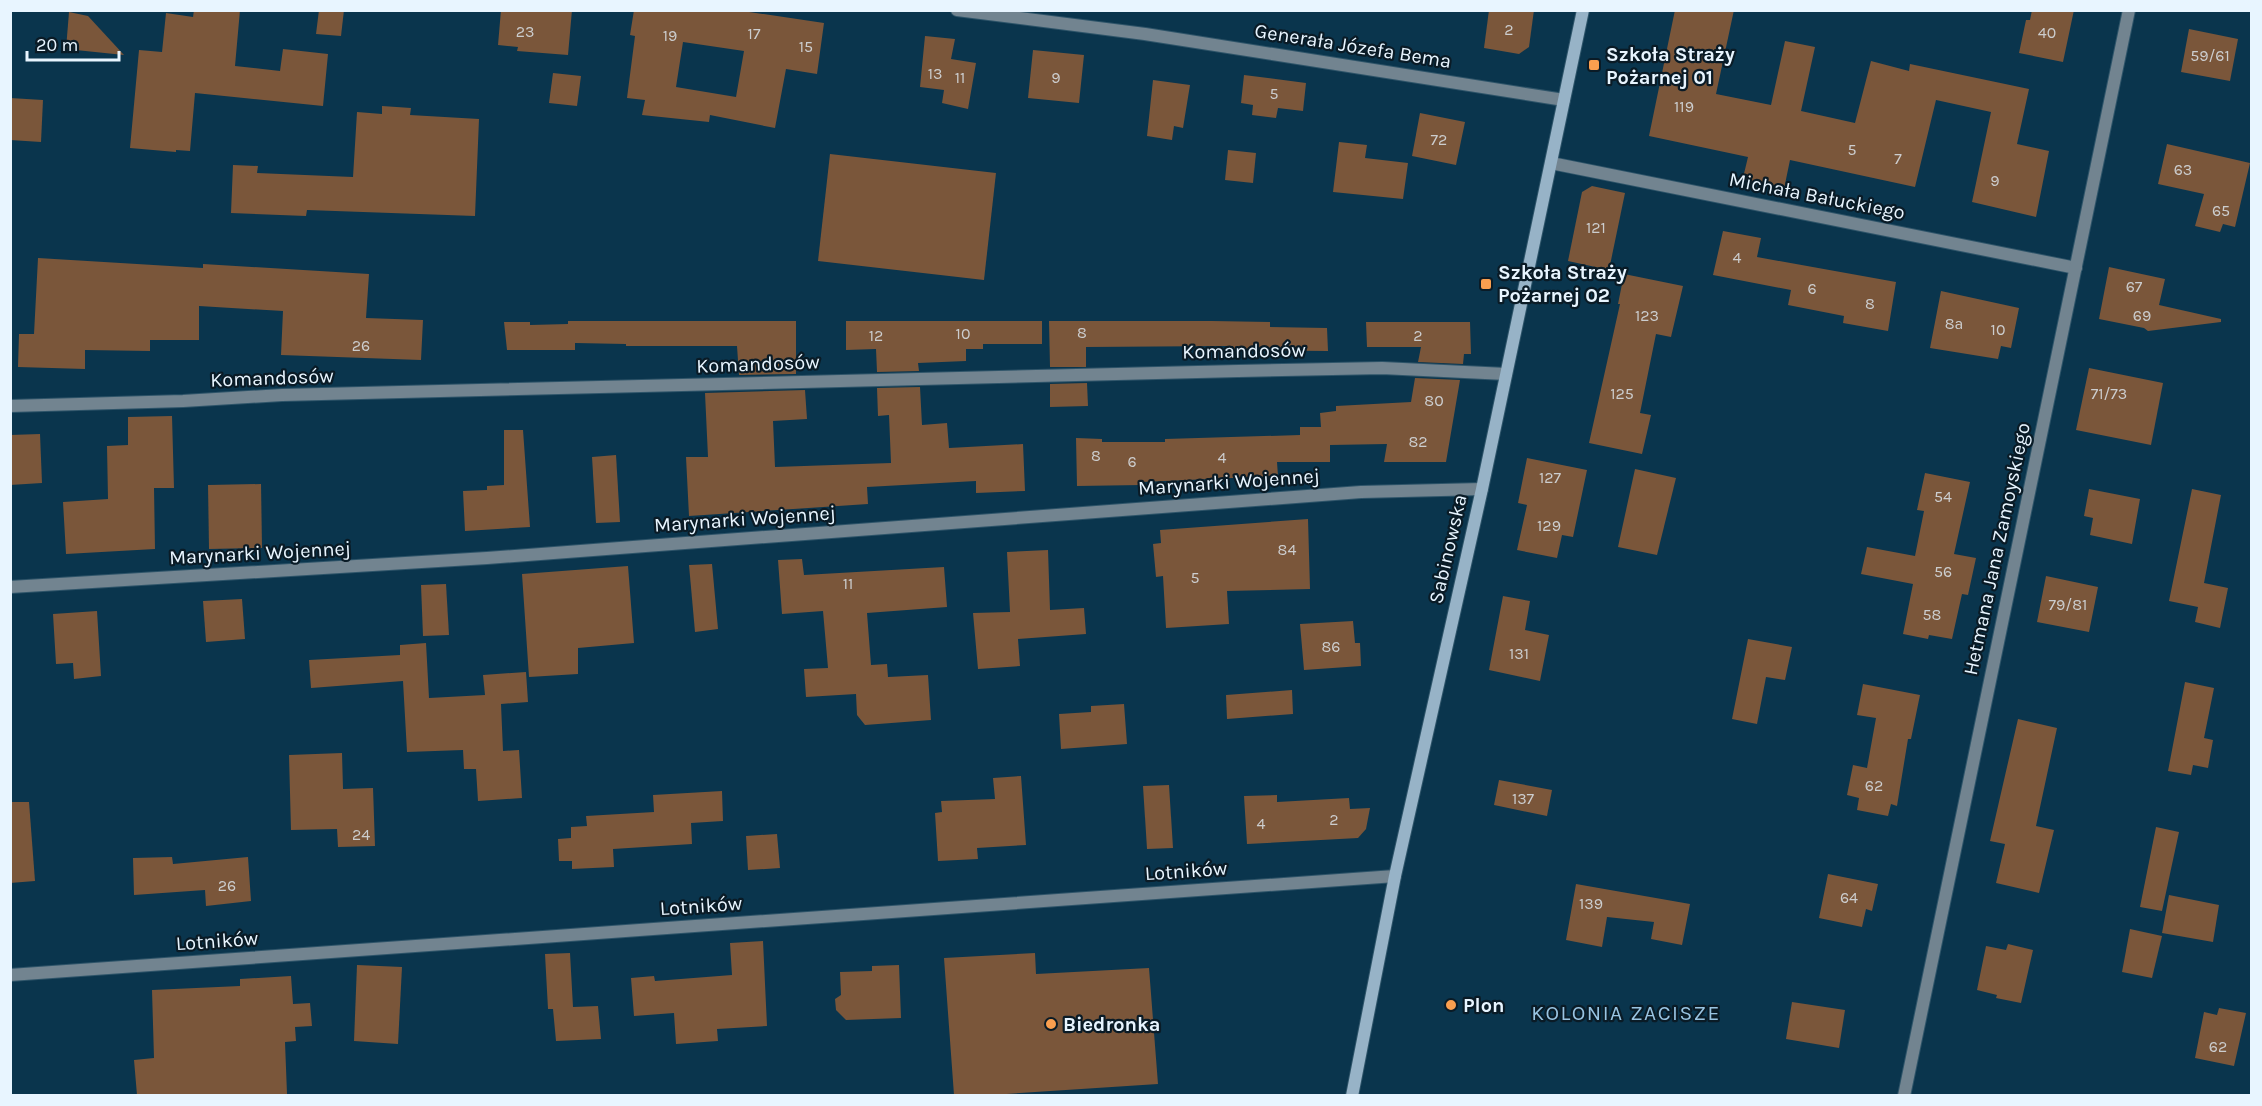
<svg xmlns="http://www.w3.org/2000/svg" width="2262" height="1106" viewBox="0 0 2262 1106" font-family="Karla,sans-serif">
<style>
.building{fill:#7a563a;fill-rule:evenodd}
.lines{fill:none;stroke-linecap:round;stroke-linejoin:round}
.street-casing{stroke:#2e5469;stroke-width:14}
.secondary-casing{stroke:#2e5469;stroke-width:14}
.street{stroke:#728490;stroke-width:12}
.secondary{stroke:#97b3c7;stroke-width:12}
.poi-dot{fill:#fa9f4f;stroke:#0a1b26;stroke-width:2}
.labels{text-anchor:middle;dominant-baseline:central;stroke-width:4.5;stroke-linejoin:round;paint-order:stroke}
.number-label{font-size:16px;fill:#cccdce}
.street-label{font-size:20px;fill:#e8f5ff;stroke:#0a1b26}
.poi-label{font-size:20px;font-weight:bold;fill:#e8f5ff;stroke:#0a1b26;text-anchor:start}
.neighbourhood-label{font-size:21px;letter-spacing:1.5px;fill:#99c4e2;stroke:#0a1b26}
</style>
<rect width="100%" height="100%" fill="#0a354d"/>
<g class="building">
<path d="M194,10H240L235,66L280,71L283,49L328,54L323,106L195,93L190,151L176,150V152L130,148L139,50L162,52L166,13L193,17Z"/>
<path d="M319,10H344L341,36L316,34Z"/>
<path d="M501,10H572L568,55L517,51L518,47L498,45Z"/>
<path d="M634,10H736L824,23L817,74L786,69L775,128L710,115L709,122L642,115L645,100L627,98L635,36L630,35ZM683,42L744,51L736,97L676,87Z"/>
<path d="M1489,10H1534L1529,47L1519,54L1484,48Z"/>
<path d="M1675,10H1734L1716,94L1771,105L1785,41L1815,47L1801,111L1855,123L1871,61L1909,71L1910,64L2029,89L2017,144L2049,151L2036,217L1972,202L1991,112L1936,100L1915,187L1790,160L1784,189L1742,182L1748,157L1649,136Z"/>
<path d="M2032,10H2074L2063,62L2019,53L2026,20H2030Z"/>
<path d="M69,12L88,16L124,55L66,49Z"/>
<path d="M2189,29L2238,39L2230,81L2181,72Z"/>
<path d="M925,36L955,39L951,59L976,63L968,109L942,103L944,90L920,87Z"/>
<path d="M1033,50L1084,55L1079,103L1028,98Z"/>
<path d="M553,73L581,76L577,106L549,103Z"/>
<path d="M1244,75L1306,83L1303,111L1278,108L1276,118L1252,115L1253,105L1241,103Z"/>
<path d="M1153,80L1190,85L1183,128L1174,126L1172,140L1147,136Z"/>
<path d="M10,98L43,100L41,142L10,140Z"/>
<path d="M382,106L411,108L410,115L479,119L475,216L307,210L306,216L231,213L233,165L258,166L257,173L353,177L357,112L382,114Z"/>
<path d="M1420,113L1465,122L1456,165L1412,156Z"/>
<path d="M1339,142L1367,145L1365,158L1408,163L1403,199L1333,192Z"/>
<path d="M2167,144L2250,163L2235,227L2223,224L2220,232L2195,226L2204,194L2158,184Z"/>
<path d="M1228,150L1256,153L1253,183L1225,180Z"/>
<path d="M830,154L996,173L984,280L818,261Z"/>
<path d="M1592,186L1625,193L1609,270L1568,261L1582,192Z"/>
<path d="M1723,231L1761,238L1757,257L1896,282L1888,331L1843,323L1844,316L1788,305L1791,290L1713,275Z"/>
<path d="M38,258L203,268V264L369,274L366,318L423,320L421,360L281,355L283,311L199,306V340H150V351L85,350V369L18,367L19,334H34Z"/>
<path d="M2109,267L2165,279L2159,305L2221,319V322L2148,331L2144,328L2099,319Z"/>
<path d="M1624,274L1683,286L1671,337L1656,334L1640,413L1651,415L1642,454L1589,443L1620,304H1618Z"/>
<path d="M1941,291L2019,308L2011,348L2001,346L1998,359L1930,348Z"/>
<path d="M568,321H796V374L739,375L737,346H626V344L575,343V350H507L504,322H530V325L568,324Z"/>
<path d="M846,321H1042V344H983V349H966V361L918,363L919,371L877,372L876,349L846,350Z"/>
<path d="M1049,321H1212L1270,322V327L1327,328L1328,351L1233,350V346H1227L1086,347V367H1050Z"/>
<path d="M1366,322H1470L1471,354H1464L1463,364L1418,362L1421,347H1367Z"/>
<path d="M2089,368L2163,383L2151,445L2076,430Z"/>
<path d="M1415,378L1460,380L1446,462H1384L1387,444L1330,445V462H1277L1278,476L1142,482V485L1077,486L1076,438L1102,439V442H1165V439L1300,435V427H1321L1320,413L1336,411V406L1411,402Z"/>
<path d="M1087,383L1088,406L1050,407V384Z"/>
<path d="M920,387L922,425L947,423L949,448L1023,444L1025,491L976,493V481L867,487L868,504L689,516L686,457H708L705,393L805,390L807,419L773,421L775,467L891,463L889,415L878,416L877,388Z"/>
<path d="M172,416L174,488H154L155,549L66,554L63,502L108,499L107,446L128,445V417Z"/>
<path d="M504,430H523L530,527L465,531L463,491L487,490V486L504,485Z"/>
<path d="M40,434L42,483L10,485V435Z"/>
<path d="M616,455L620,522L596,523L592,457Z"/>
<path d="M1527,458L1587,470L1573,537L1562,535L1557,558L1517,550L1527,505L1518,503Z"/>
<path d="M1635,469L1676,478L1657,555L1618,547Z"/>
<path d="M1925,473L1970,482L1954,554L1976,558L1968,595L1962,594L1952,639L1929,635L1928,639L1903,634L1913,584L1861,574L1867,547L1915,556L1924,511L1917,510Z"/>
<path d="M261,484L262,548L209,549L208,485Z"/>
<path d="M2089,489L2140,499L2132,544L2090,535L2093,518L2084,516Z"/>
<path d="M2192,489L2221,495L2204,583L2228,588L2220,628L2195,622L2198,607L2169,601Z"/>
<path d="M1308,519L1310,589L1227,591L1229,624L1166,628L1163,576L1156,577L1153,544L1161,543L1160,530Z"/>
<path d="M1048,550L1050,610L1084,608L1086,634L1018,639L1020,666L978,669L973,613L1010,612L1007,552Z"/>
<path d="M802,559L804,575L944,567L947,607L867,613L871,665L887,664L888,677L928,675L931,720L865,725L857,715L856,694L806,697L804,669L828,668L823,611L782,614L778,560Z"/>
<path d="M712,564L718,629L695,632L689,565Z"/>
<path d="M628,566L634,643L578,648V674L529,677L522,574Z"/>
<path d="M2046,576L2098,587L2089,632L2037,622Z"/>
<path d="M446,584L449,635L423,636L421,585Z"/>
<path d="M1503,596L1530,601L1525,630L1549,635L1540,681L1489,670Z"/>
<path d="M242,599L245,639L206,642L203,601Z"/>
<path d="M97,611L101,676L74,679L73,663L56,664L53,614Z"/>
<path d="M1353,621L1355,643H1360L1361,666L1304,670L1300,624Z"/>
<path d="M1748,639L1792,647L1785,680L1766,677L1757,724L1732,719Z"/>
<path d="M426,643L429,698L485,695L483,675L526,672L528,702L501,704L503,751L519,750L522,798L478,801L476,769H464L463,750L407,752L403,681L311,688L309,660L400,655V645Z"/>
<path d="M2185,682L2214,688L2204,738L2213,740L2208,768L2193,765L2191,775L2168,771Z"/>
<path d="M1863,684L1920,695L1911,739H1908L1897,806L1891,804L1888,816L1857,810L1859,798L1847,795L1853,765L1867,768L1876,718L1857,715Z"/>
<path d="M1292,690L1293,714L1227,719L1226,695Z"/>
<path d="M1124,704L1127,744L1061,749L1059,714L1091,712V706Z"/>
<path d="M2018,719L2057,728L2036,826L2054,830L2039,893L1996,883L2005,844L1990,841Z"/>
<path d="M342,753L343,789L373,788L375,846L338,847L337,829L291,830L289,755Z"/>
<path d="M1021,776L1026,845L977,848L978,859L938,861L935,813L942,812L941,801L995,799L993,778Z"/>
<path d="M1499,780L1552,790L1547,816L1494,805Z"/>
<path d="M1169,785L1173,848L1147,849L1143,786Z"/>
<path d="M722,791L723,821L691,823L692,844L613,849L614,867L572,869V861H559L558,839L571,838V827L587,826L586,816L654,812L653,795Z"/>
<path d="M1277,795V802L1349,798L1350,809L1370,808L1366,829L1358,838L1247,844L1244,796Z"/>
<path d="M10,802H29L35,881L10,883Z"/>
<path d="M2156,827L2179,832L2162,911L2140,907Z"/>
<path d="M777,834L780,868L748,870L746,836Z"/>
<path d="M172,857L173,864L248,857L251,901L206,906L205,890L134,895L133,858Z"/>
<path d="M1828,874L1878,884L1872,911L1866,909L1862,927L1819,918Z"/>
<path d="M1576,884L1690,904L1682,945L1651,939L1654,922L1607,917L1602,947L1566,940Z"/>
<path d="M2169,895L2219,905L2213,942L2162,933Z"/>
<path d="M2130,929L2162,936L2152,978L2122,972Z"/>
<path d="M763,941L767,1026L717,1029L718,1041L676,1044L674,1013L634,1016L631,978L654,976L655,981L732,975L730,943Z"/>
<path d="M2008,944L2033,950L2021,1003L1996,998L1997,995L1977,990L1986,946L2006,950Z"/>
<path d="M570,953L573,1007L598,1006L601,1039L556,1041L553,1009H548L545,954Z"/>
<path d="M1035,953L1036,974L1149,968L1158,1084L991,1095H954L944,958Z"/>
<path d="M357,965L402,967L398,1044L354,1041Z"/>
<path d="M899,965L901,1018L846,1020L836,1010L835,999L841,995L840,972L872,971V966Z"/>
<path d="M291,976L293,1004L310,1003L312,1026L295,1027L296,1041L285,1042L287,1094L137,1095L134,1060L154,1058L152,990L240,986V979Z"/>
<path d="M1792,1002L1845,1010L1839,1048L1786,1039Z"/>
<path d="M2219,1008L2246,1013L2234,1066L2195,1058L2204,1012L2217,1015Z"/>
</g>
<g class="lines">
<defs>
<g id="street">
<path d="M957,10L1145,34L1564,100"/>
<path d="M1551,163L2076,268"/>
<path d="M10,406L183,401L282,395L1238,371L1382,368L1506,374"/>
<path d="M10,587L487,558L1361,492L1482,489"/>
<path d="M10,975L1395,876"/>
<path d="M1904,1096L2129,10"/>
</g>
<path id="secondary" d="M1352,1096L1395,876L1482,489L1583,10"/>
</defs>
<use href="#street" class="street-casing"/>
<use href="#secondary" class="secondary-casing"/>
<use href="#street" class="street"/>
<use href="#secondary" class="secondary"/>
</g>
<g class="poi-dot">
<rect x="1588" y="59" width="12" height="12" rx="3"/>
<rect x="1480" y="278" width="12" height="12" rx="3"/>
<circle cx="1451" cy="1005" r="6"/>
<circle cx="1051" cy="1024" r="6"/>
</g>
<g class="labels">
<g class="number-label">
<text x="1509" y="29">2</text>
<text x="525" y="31">23</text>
<text x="2047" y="32">40</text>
<text x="754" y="33">17</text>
<text x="670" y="35">19</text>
<text x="806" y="46">15</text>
<text x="2210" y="55">59/61</text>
<text x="935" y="73">13</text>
<text x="960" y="77">11</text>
<text x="1056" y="77">9</text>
<text x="1274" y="93">5</text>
<text x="1684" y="106">119</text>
<text x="1439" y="139">72</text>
<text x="1852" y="149">5</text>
<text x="1898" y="158">7</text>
<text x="2183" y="169">63</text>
<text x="1995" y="180">9</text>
<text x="2221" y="210">65</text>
<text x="1596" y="227">121</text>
<text x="1737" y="257">4</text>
<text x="2134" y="286">67</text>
<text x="1812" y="288">6</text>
<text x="1870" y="303">8</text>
<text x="1647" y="315">123</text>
<text x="2142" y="315">69</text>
<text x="1954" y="323">8a</text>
<text x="1998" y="329">10</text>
<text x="1082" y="332">8</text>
<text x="963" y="333">10</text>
<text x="876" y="335">12</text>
<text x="1418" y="335">2</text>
<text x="361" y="345">26</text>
<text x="1622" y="393">125</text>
<text x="2109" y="393">71/73</text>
<text x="1434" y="400">80</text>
<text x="1418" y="441">82</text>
<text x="1096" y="455">8</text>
<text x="1222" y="457">4</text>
<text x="1132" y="461">6</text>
<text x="1550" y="477">127</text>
<text x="1943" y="496">54</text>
<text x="1549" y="525">129</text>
<text x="1287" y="549">84</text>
<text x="1943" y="571">56</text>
<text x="1195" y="577">5</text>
<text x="848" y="583">11</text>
<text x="2068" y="604">79/81</text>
<text x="1932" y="614">58</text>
<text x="1331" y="646">86</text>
<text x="1519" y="653">131</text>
<text x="1874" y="785">62</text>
<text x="1523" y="798">137</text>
<text x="1334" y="819">2</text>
<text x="1261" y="823">4</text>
<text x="361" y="834">24</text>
<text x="227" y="885">26</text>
<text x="1849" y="897">64</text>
<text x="1591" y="903">139</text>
<text x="2218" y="1046">62</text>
</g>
<g class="street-label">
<text transform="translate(1353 46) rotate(9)">Generała Józefa Bema</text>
<text transform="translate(1817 196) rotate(11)">Michała Bałuckiego</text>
<text transform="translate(1244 351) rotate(-1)">Komandosów</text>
<text transform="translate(758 364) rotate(-2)">Komandosów</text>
<text transform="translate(272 378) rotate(-2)">Komandosów</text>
<text transform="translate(1229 482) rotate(-4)">Marynarki Wojennej</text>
<text transform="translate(745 519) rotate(-4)">Marynarki Wojennej</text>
<text transform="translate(1448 549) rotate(-77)">Sabinowska</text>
<text transform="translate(1997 549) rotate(-78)">Hetmana Jana Zamoyskiego</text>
<text transform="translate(260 553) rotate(-3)">Marynarki Wojennej</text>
<text transform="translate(1186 871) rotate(-4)">Lotników</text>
<text transform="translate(701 906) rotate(-4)">Lotników</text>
<text transform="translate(217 941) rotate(-4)">Lotników</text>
</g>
<g class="poi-label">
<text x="1606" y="54">Szkoła Straży<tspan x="1606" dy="23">Pożarnej 01</tspan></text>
<text x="1498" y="272">Szkoła Straży<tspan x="1498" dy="23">Pożarnej 02</tspan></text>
<text x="1463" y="1005">Plon</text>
<text x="1063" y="1024">Biedronka</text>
</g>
<g class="neighbourhood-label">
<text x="1626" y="1013">KOLONIA ZACISZE</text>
</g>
</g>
<rect width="2262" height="1106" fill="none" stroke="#e8f5ff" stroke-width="24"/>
<path d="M27 51v9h92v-9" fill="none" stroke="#e8f5ff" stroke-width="3"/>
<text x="36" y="51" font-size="18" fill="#e8f5ff" stroke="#0a1b26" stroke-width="4.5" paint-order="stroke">20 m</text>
</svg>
